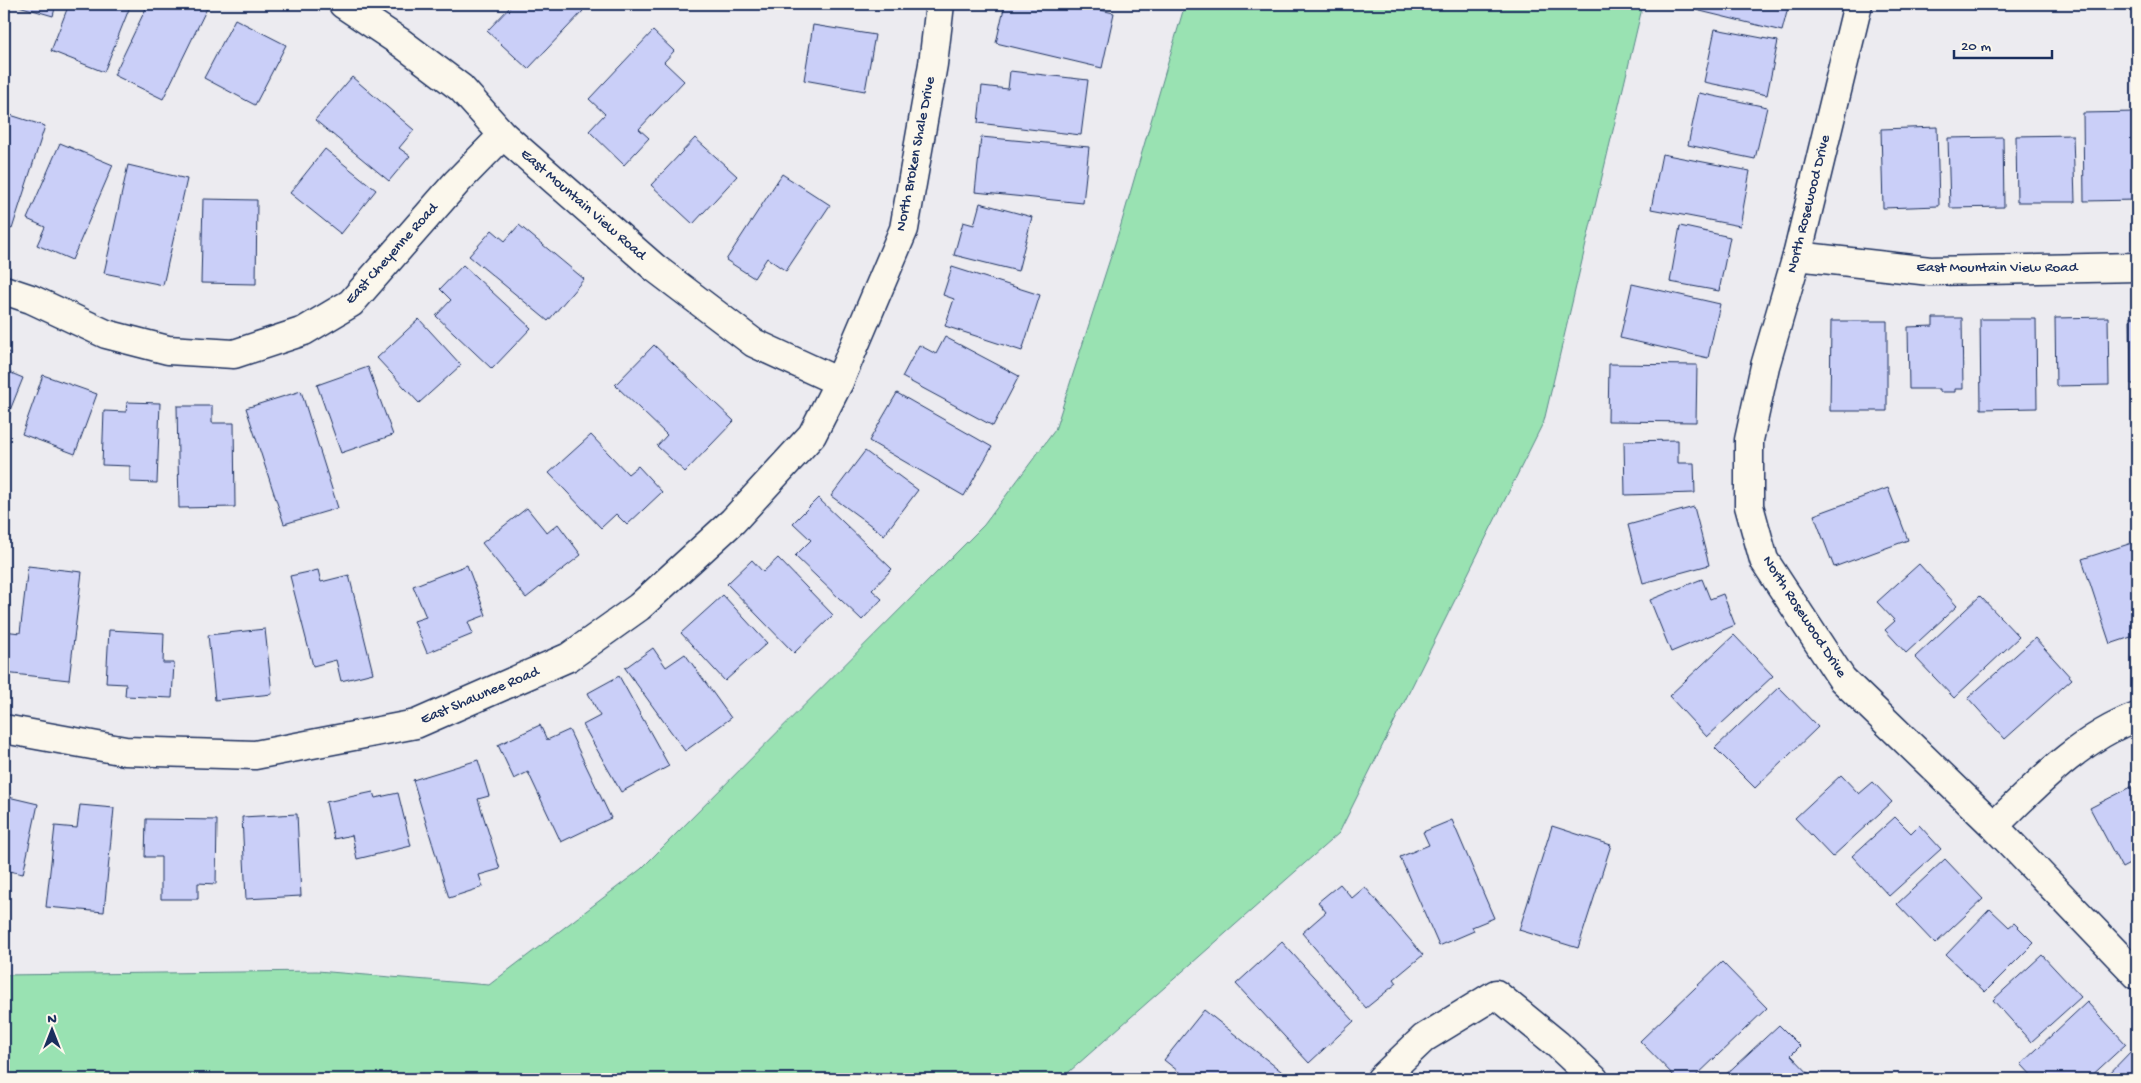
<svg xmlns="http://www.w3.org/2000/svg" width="2141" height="1083" viewBox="0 0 2141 1083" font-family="'Gochi Hand',sans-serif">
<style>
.green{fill:#99e2b2;stroke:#5a8888}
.building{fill:#cacff8;stroke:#1b2f5e}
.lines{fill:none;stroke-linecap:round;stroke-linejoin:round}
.street-casing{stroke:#1b2f5e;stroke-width:31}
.street{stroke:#fbf7ec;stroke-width:28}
.labels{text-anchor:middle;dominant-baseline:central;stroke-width:5;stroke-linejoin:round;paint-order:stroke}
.street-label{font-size:15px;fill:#1b2f5e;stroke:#fbf7ec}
</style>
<rect width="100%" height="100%" fill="#ecebf0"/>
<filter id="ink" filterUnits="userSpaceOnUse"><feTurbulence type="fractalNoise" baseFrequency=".02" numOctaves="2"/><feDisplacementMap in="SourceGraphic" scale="10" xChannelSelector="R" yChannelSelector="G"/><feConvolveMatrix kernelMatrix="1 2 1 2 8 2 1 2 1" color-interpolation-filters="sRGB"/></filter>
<g filter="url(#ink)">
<path class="green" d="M1185,4H1643L1544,421L1339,833L1061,1079H4V975L317,971L489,985L641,869L984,525L1055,430L1120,228Z"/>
<g class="building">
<path d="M12,4H56L53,16Z"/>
<path d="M69,4H131L104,72L51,51Z"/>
<path d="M148,4H209L163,99L114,75Z"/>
<path d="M513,4H575L583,11L528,69L487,31Z"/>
<path d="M1005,4H1073L1114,13L1102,68L996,43Z"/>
<path d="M1697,4H1789L1782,31L1696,10Z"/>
<path d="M235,19L286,45L255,105L204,78Z"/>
<path d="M813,25L875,35L865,91L804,80Z"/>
<path d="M1715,29L1778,41L1767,95L1704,82Z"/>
<path d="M653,31L674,51L664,62L684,81L639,129L649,138L624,165L589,131L605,114L589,99Z"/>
<path d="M1010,71L1088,80L1081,135L978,123L982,86L1008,89Z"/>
<path d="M352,77L414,130L399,148L410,156L389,181L315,120Z"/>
<path d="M1699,93L1767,107L1755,159L1688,145Z"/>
<path d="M2137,112V200L2084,201L2083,113Z"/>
<path d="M4,113L45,126L12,229L4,226Z"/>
<path d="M1937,127L1939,206L1883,208L1881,129Z"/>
<path d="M2073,135L2075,202H2017L2016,136Z"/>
<path d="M981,137L1089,147L1083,203L975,192Z"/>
<path d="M2003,137L2004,207L1950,208L1948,138Z"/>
<path d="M695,138L737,176L693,224L651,185Z"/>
<path d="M60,143L113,165L72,260L37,245L45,227L27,219Z"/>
<path d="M325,149L376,190L341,234L290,193Z"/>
<path d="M1662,154L1750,171L1740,226L1651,209Z"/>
<path d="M128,165L187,179L163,285L104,273Z"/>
<path d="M782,174L830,205L786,271L767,258L754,278L726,260Z"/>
<path d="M203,199L257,200L256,284L201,283Z"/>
<path d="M980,203L1032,217L1018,271L954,255L963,222L974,225Z"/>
<path d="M519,225L584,279L548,321L469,256L492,230L505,241Z"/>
<path d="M1680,226L1730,237L1719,291L1670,282Z"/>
<path d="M463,265L531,328L492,369L436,316L451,300L440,289Z"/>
<path d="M952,267L1040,295L1022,351L945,326L954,299L943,295Z"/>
<path d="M1632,284L1720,304L1708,358L1620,338Z"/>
<path d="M2108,317L2109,385L2056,386L2055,318Z"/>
<path d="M2130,317H2137V384H2131Z"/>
<path d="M1933,318H1962L1963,389H1955V392H1940V389H1909L1908,327L1933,326Z"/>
<path d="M419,319L461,365L419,403L377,358Z"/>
<path d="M1980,319H2036L2037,408L1981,409Z"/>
<path d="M1831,321H1887V411H1830Z"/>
<path d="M945,337L1019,376L993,426L902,377L919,345L936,354Z"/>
<path d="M654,345L734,421L685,472L657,446L667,435L615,385Z"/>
<path d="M4,350L10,353L4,369Z"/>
<path d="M1609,364L1697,365L1696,422L1608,421Z"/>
<path d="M368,367L393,435L341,453L317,385Z"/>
<path d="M4,370L23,378L4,425Z"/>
<path d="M43,375L97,394L75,454L22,434Z"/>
<path d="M301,391L338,508L284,524L246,408Z"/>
<path d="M897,393L992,447L964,496L869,441Z"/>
<path d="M127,402L160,403L157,483L130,482V466L102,465L104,411L126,412Z"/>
<path d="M177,406H212V423H234L235,507L179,508Z"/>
<path d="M591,435L628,474L638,466L662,492L627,525L616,514L601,528L549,473Z"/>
<path d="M1678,440V463H1694L1695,493L1625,495L1624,441Z"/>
<path d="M865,451L918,490L884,535L831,496Z"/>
<path d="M1888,488L1908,540L1834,567L1814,515Z"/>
<path d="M818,498L892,569L872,590L882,599L862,620L795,556L811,540L793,523Z"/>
<path d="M1694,507L1709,565L1643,583L1628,525Z"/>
<path d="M527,508L547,533L558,524L581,555L526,598L482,543Z"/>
<path d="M2135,542L2137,548V635L2110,644L2082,559Z"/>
<path d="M778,558L833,615L794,653L727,584L752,560L763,572Z"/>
<path d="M1919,564L1957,606L1906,653L1885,630L1895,621L1877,602Z"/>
<path d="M467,565L486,615L468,622L473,634L427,653L414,621L426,617L413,586Z"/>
<path d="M28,566L82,572L69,680L4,673V631L20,633Z"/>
<path d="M318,570L321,582L349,575L373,673L341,681L336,660L313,666L290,576Z"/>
<path d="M1702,579L1710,599L1723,594L1735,625L1671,652L1650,600Z"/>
<path d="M723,595L767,643L725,681L681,633Z"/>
<path d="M1980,596L2019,637L1954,698L1915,657Z"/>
<path d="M265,629L272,694L215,700L208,635Z"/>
<path d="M109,630L164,633L163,663H174L172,698L125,696L126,684L106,683Z"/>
<path d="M1734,635L1773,676L1707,737L1669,696Z"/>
<path d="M2035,638L2072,679L2005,739L1968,698Z"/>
<path d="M653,648L666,667L685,654L731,718L685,751L625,668Z"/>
<path d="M619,676L669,766L621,792L583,725L600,716L588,693Z"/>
<path d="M1779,687L1818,727L1755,788L1715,748Z"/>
<path d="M540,725L547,740L569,730L611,818L561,842L528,772L514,779L498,745Z"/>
<path d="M478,760L489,796L478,799L500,869L479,875L483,887L449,898L413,780Z"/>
<path d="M1841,775L1859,794L1873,782L1892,802L1832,857L1795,818Z"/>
<path d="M2137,784V860L2122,868L2090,808Z"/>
<path d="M373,792L375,798L398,793L411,846L357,859L352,835L334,839L326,802Z"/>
<path d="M4,796L38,804L23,874L4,870Z"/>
<path d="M80,805L114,808L104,912L46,907L55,826L77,828Z"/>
<path d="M297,814L301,896L246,899L242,817Z"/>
<path d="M1895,817L1911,833L1919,825L1941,849L1889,896L1852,856Z"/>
<path d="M146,819L217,820L216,884L198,883V899H161V857H145Z"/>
<path d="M1452,820L1494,918L1472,927L1474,931L1439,946L1400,857L1429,845L1423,832Z"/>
<path d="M1552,826L1611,845L1578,948L1519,930Z"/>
<path d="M1945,859L1983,899L1935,944L1897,904Z"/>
<path d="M1340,884L1352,898L1365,887L1423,955L1394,979L1397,983L1366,1008L1302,933L1326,912L1318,902Z"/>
<path d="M1990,909L2009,927L2014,923L2034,943L1985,992L1946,955Z"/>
<path d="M1282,942L1354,1021L1309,1063L1236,984Z"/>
<path d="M2042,955L2081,997L2031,1042L1993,1000Z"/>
<path d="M1722,962L1767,1008L1693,1079H1677L1640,1041Z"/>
<path d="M2087,1002L2126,1044L2088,1079H2035L2021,1064Z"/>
<path d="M1204,1010L1291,1079H1188L1164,1060Z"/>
<path d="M1779,1025L1800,1046L1791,1055L1814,1079H1721Z"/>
<path d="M2134,1048L2137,1051V1079H2104Z"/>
</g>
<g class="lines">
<defs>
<g id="street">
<path d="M343,4L400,42L461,88L503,135L655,268L754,343L839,382"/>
<path d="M1858,4L1797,256L1765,366L1749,440V506L1764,560L1842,679L1994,826L2137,975"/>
<path d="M1797,256L1930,271L2137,267"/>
<path d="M4,290L31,299L106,334L168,350L234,354L304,331L351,303L457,182L503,135"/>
<path d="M4,729L125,751L255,755L416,724L569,657L639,607L733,521L812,435L839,382L904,229L933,64L940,4"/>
<path d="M1994,826C2036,785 2081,737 2137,717"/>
<path d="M1381,1079L1424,1038L1496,994L1557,1044L1594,1079"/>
</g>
</defs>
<use href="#street" class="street-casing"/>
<use href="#street" class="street"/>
</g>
</g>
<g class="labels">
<g class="street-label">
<text transform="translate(916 154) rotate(-79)">North Broken Shale Drive</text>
<text transform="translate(1809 204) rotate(-76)">North Rosewood Drive</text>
<text transform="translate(583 205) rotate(41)">East Mountain View Road</text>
<text transform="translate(392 254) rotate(-48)">East Cheyenne Road</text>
<text x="1997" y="268">East Mountain View Road</text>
<text transform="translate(1804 617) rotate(57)">North Rosewood Drive</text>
<text transform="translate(480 696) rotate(-23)">East Shawnee Road</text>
</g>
</g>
<rect width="2141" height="1083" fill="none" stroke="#fbf7ec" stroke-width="20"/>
<rect x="10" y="10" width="2121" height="1063" fill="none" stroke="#1b2f5e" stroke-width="2" filter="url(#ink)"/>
<g transform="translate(52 1030)" stroke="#fbf7ec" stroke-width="4" paint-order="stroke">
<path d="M0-4L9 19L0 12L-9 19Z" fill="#1b2f5e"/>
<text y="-8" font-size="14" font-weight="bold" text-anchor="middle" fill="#1b2f5e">N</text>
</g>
<path d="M1954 50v8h98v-8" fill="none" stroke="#1b2f5e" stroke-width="2.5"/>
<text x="1961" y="50" font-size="15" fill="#1b2f5e" stroke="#fbf7ec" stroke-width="4" paint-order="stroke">20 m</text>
</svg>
